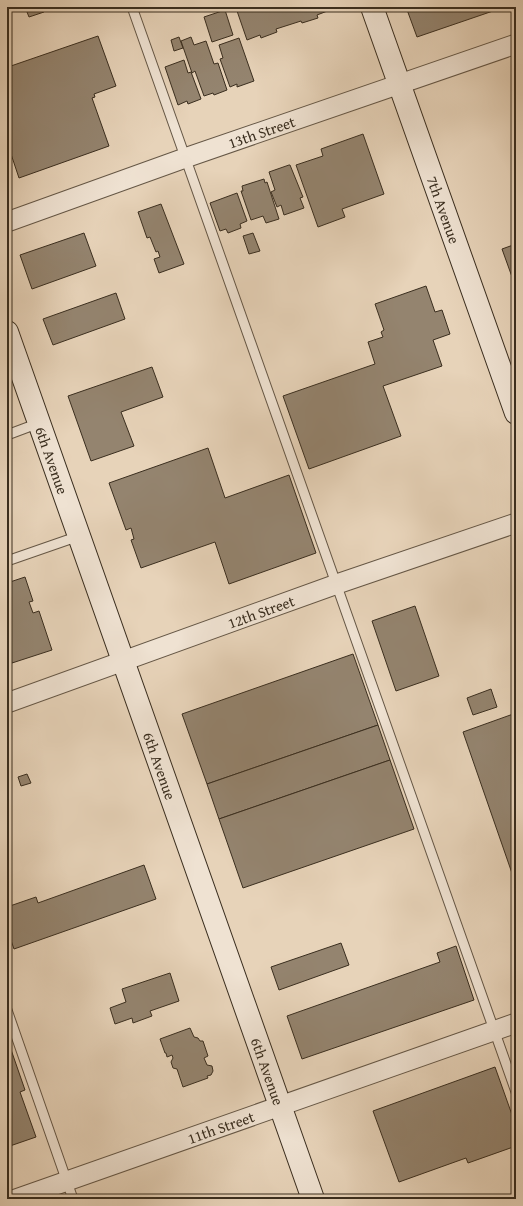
<svg xmlns="http://www.w3.org/2000/svg" width="523" height="1206" viewBox="0 0 523 1206" font-family="'Gentium Book Plus',serif">
<style>
.building{fill:#94846f;stroke:#3a2e1f}
.lines{fill:none;stroke-linecap:round;stroke-linejoin:round}
.lane-casing{stroke:#655746;stroke-width:11}
.street-casing{stroke:#655746;stroke-width:21}
.secondary-casing{stroke:#3a2e1f;stroke-width:24}
.lane{stroke:#efe2d2;stroke-width:9}
.street{stroke:#efe2d2;stroke-width:19}
.secondary{stroke:#efe2d2;stroke-width:22}
.labels{text-anchor:middle;dominant-baseline:central;stroke-width:3;stroke-linejoin:round;paint-order:stroke}
.street-label{font-size:15px;fill:#3a2e1f;stroke:#efe2d2}
</style>
<rect width="100%" height="100%" fill="#e7d3b9"/>
<filter id="stains"><feTurbulence type="fractalNoise" baseFrequency=".005" numOctaves="4"/><feColorMatrix values="0 0 0 0 .2 0 0 0 0 .09 0 0 0 0 .02 0 0 0 .5 -.17"/></filter>
<radialGradient id="worn" r=".72"><stop offset=".6" stop-color="#630" stop-opacity="0"/><stop offset="1" stop-color="#630" stop-opacity=".3"/></radialGradient>
<g class="building">
<path d="M25,7H43L44,12L29,17Z"/>
<path d="M239,7H329L330,10L317,15L318,18L302,23L301,21L276,29L277,32L261,38L260,35L247,40L236,8Z"/>
<path d="M406,7H497L492,9L493,11L417,37Z"/>
<path d="M225,10L233,35L212,42L204,17Z"/>
<path d="M98,36L116,86L94,94L95,97L92,98L109,146L19,178L7,142V72L9,71L8,67Z"/>
<path d="M179,37L183,48L174,51L171,40Z"/>
<path d="M191,37L194,45L206,41L214,64L218,63L227,90L214,95L213,93L204,96L195,71L192,73L181,41Z"/>
<path d="M239,38L254,81L237,87V84L230,87L220,59L223,58L219,45Z"/>
<path d="M184,60L188,73L191,72L201,99L188,104L187,101L178,105L165,67Z"/>
<path d="M363,134L384,194L342,209L345,217L318,227L296,165L323,156L321,149Z"/>
<path d="M289,165H290L303,197L300,198L304,208L284,215L281,205L277,207L271,192L275,190L269,172Z"/>
<path d="M264,179L265,183L267,182L279,219L266,223L263,216L251,220L241,191H243L242,186Z"/>
<path d="M237,193L247,221L240,224L241,228L228,233L226,229L220,231L210,203Z"/>
<path d="M161,204L184,264L159,273L154,259L160,257L158,251L156,252L150,237L147,238L138,212Z"/>
<path d="M84,233L96,266L32,289L20,255Z"/>
<path d="M253,233L260,251L249,254L243,236Z"/>
<path d="M516,244V288L502,249Z"/>
<path d="M426,286L435,312L442,310L450,334L433,340L442,366L383,386L401,436L309,469L283,396L375,364L368,342L383,337L381,332L384,330L375,304Z"/>
<path d="M116,293L125,319L53,345L43,319Z"/>
<path d="M152,367L163,397L121,412L134,446L91,461L68,396Z"/>
<path d="M208,448L225,498L289,475L316,553L229,584L215,542L141,568L131,540L134,539L131,528L126,530L109,483Z"/>
<path d="M25,577L33,601L29,602L33,613L39,611L52,650L12,663L10,656L7,657V583Z"/>
<path d="M415,606L439,676L396,691L372,621Z"/>
<path d="M353,654L378,725L207,784L182,714Z"/>
<path d="M491,689L497,707L473,715L467,698Z"/>
<path d="M516,713V879H514L463,732Z"/>
<path d="M378,725L390,760L219,819L207,784Z"/>
<path d="M390,760L414,829L243,888L219,819Z"/>
<path d="M27,774L31,783L21,786L18,777Z"/>
<path d="M144,865L156,899L14,949L7,929V907L36,897L38,903Z"/>
<path d="M341,943L349,965L279,990L271,967Z"/>
<path d="M456,946L474,1000L302,1059L287,1016L440,962L437,953Z"/>
<path d="M170,973L179,1001L150,1011L152,1016L133,1023L132,1018L115,1024L110,1008L126,1002L122,989Z"/>
<path d="M190,1028L194,1037L198,1038L200,1041H203L208,1056L204,1058L207,1065L212,1066L213,1071L211,1075L207,1076L208,1078L183,1087L177,1069L173,1068L171,1062L173,1058L172,1055L167,1057L166,1053H165L160,1039Z"/>
<path d="M7,1038L25,1090L20,1092L36,1137L7,1147Z"/>
<path d="M495,1067L516,1126V1146L468,1163L466,1158L399,1182L373,1111Z"/>
</g>
<g class="lines">
<defs>
<g id="lane">
<path d="M132,7L516,1092"/>
<path d="M7,435L39,423"/>
<path d="M7,561L79,536"/>
<path d="M7,1010L73,1199"/>
</g>
<g id="street">
<path id="s1" d="M7,222L185,158L516,44"/>
<path id="s2" d="M7,703L337,584L516,523"/>
<path id="s3" d="M16,1199L516,1023"/>
</g>
<g id="secondary">
<path id="s4" d="M372,7L516,413"/>
<path id="s5" d="M7,332L313,1199"/>
</g>
</defs>
<use href="#lane" class="lane-casing"/>
<use href="#street" class="street-casing"/>
<use href="#secondary" class="secondary-casing"/>
<use href="#lane" class="lane"/>
<use href="#street" class="street"/>
<use href="#secondary" class="secondary"/>
</g>
<g class="labels">
<g class="street-label">
<text stroke="none"><textPath href="#s1" startOffset="270">13th Street</textPath></text>
<text stroke="none"><textPath href="#s4" startOffset="215">7th Avenue</textPath></text>
<text stroke="none"><textPath href="#s5" startOffset="136">6th Avenue</textPath></text>
<text stroke="none"><textPath href="#s2" startOffset="270">12th Street</textPath></text>
<text stroke="none"><textPath href="#s5" startOffset="460">6th Avenue</textPath></text>
<text stroke="none"><textPath href="#s5" startOffset="784">6th Avenue</textPath></text>
<text stroke="none"><textPath href="#s3" startOffset="217">11th Street</textPath></text>
</g>
</g>
<rect width="523" height="1206" fill="none" stroke="#e7d3b9" stroke-width="24"/>
<rect x="8" y="8" width="507" height="1190" fill="none" stroke="#3a2e1f" stroke-width="2"/>
<rect x="12" y="12" width="499" height="1182" fill="none" stroke="#3a2e1f"/>
<rect width="100%" height="100%" filter="url(#stains)"/>
<rect width="100%" height="100%" fill="url(#worn)"/>
</svg>
